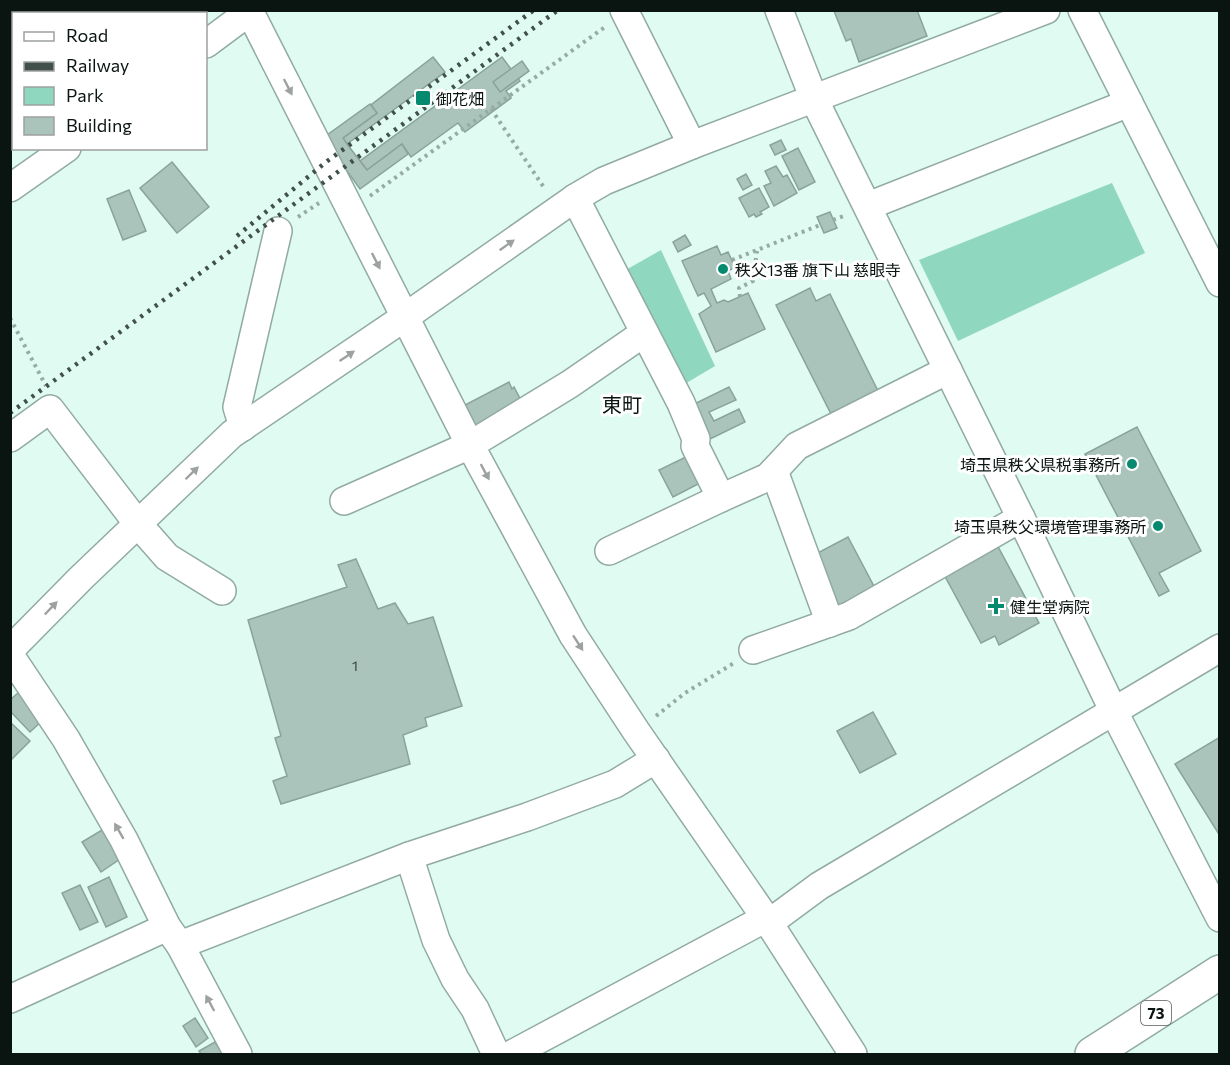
<svg xmlns="http://www.w3.org/2000/svg" width="1230" height="1065" viewBox="0 0 1230 1065" font-family="Commissioner,'Noto Sans JP',sans-serif">
<style>
.green{fill:#90d7c0}
.building{fill:#aac4bb;stroke:#89a39a;stroke-width:1.5}
.lines{fill:none;stroke-linecap:round;stroke-linejoin:round}
.minor-casing{stroke:#92aba2;stroke-width:30}
.major-casing{stroke:#92aba2;stroke-width:36}
.path{stroke:#96aba4;stroke-width:4;stroke-dasharray:3 4.5;stroke-linecap:butt}
.minor{stroke:#fff;stroke-width:27}
.major{stroke:#fff;stroke-width:33}
.rail{stroke:#41504b;stroke-width:4.5;stroke-dasharray:3 6;stroke-linecap:butt}
.oneway{fill:#9da1a0}
.poi-dot{fill:#068a6f;stroke:#fff;stroke-width:2}
.labels{text-anchor:middle;dominant-baseline:central;stroke-width:6;stroke-linejoin:round;paint-order:stroke}
.number-label{font-size:14px;fill:#32403c}
.shield{fill:#fff;stroke:#545a58;stroke-width:1.5}
.shield-label{font-size:15px;font-weight:bold;fill:#0a1411}
.poi-label{font-size:16px;fill:#0a1411;stroke:#fff;text-anchor:start}
.quarter-label{font-size:20px;fill:#0a1411;stroke:#fff}
</style>
<rect width="100%" height="100%" fill="#e0fbf1"/>
<g class="green">
<path d="M1112,183L1145,253L958,341L919,260Z"/>
<path d="M661,250L715,366L683,385L624,271Z"/>
</g>
<g class="building">
<path d="M917,10L927,36L859,62L851,39L846,41L834,11Z"/>
<path d="M433,57L445,72L347,144L343,138L377,113L371,105Z"/>
<path d="M502,57L520,81L506,91L511,98L465,132L458,123L411,157L402,144L367,170L360,161Z"/>
<path d="M522,61L529,71L500,92L493,82Z"/>
<path d="M370,104L377,113L343,138L347,144L367,170L402,144L408,154L360,189L323,138Z"/>
<path d="M781,140L786,150L775,155L770,145Z"/>
<path d="M798,148L815,182L799,190L782,156Z"/>
<path d="M172,162L209,207L177,233L140,188Z"/>
<path d="M776,166L783,177L787,175L797,193L774,206L764,186L771,183L765,171Z"/>
<path d="M746,174L752,185L743,190L737,179Z"/>
<path d="M759,188L769,207L760,212L762,214L756,217L754,214L749,217L739,198Z"/>
<path d="M129,190L146,231L123,240L107,199Z"/>
<path d="M830,212L837,228L824,233L817,217Z"/>
<path d="M685,235L691,245L678,252L673,242Z"/>
<path d="M717,246L721,255L728,252L735,267L728,271L731,279L711,289L717,303L724,300L728,302L748,293L765,329L716,352L699,314L711,306L704,293L698,296L682,261Z"/>
<path d="M810,288L816,301L830,294L878,391L831,414L776,305Z"/>
<path d="M509,382L512,389L514,387L525,408L480,434L465,405Z"/>
<path d="M729,387L736,400L709,412L714,421L739,409L745,422L706,441L690,406Z"/>
<path d="M1137,427L1201,551L1159,573L1169,591L1159,596L1085,454Z"/>
<path d="M692,454L706,480L673,497L659,470Z"/>
<path d="M848,537L877,592L839,612L810,557Z"/>
<path d="M995,541L1039,623L999,645L995,636L981,643L941,569Z"/>
<path d="M356,559L378,609L395,603L408,624L433,617L462,706L425,718L427,726L403,735L410,764L281,804L273,781L287,776L275,738L281,736L248,620L347,587L338,565Z"/>
<path d="M18,693L30,705L47,716L30,732L10,711V700Z"/>
<path d="M873,712L896,754L860,773L837,731Z"/>
<path d="M10,722L30,741L10,761Z"/>
<path d="M1220,737V836L1175,764Z"/>
<path d="M102,830L120,859L101,872L82,842Z"/>
<path d="M109,877L127,917L106,927L88,887Z"/>
<path d="M80,885L98,922L80,930L62,893Z"/>
<path d="M195,1018L208,1038L196,1047L183,1026Z"/>
<path d="M215,1042L223,1054H201L199,1051Z"/>
</g>
<g class="lines">
<defs>
<g id="minor">
<path d="M249,10L470,445L573,635L636,731L769,923L853,1054"/>
<path d="M624,10L692,145"/>
<path d="M779,10L814,99L1021,518L1114,712L1220,918"/>
<path d="M1082,10L1220,283"/>
<path d="M206,44L249,12"/>
<path d="M10,104L14,107"/>
<path d="M10,188L67,148"/>
<path d="M575,198L681,403L696,439L695,446L721,498"/>
<path d="M868,206L1129,103"/>
<path d="M243,427L237,407L278,231"/>
<path d="M10,438L50,409L138,524L167,557L222,591"/>
<path d="M774,471L830,623"/>
<path d="M344,501L470,445L570,384L644,333"/>
<path d="M609,551L721,498L768,477L797,446L948,370"/>
<path d="M10,650L81,578L232,434L405,317L575,198L604,181L692,145L1046,10"/>
<path d="M753,650L849,616L1021,518"/>
<path d="M10,655L66,739L124,840L167,927L180,945L238,1054"/>
<path d="M409,856L436,940L455,979L475,1009L496,1054"/>
<path d="M769,923L819,886L1220,648"/>
<path d="M180,945L409,856L527,817L615,784L656,759"/>
<path d="M10,999L167,927"/>
<path d="M512,1054L766,918"/>
</g>
<path id="major" d="M1092,1054L1220,972"/>
</defs>
<use href="#minor" class="minor-casing"/>
<use href="#major" class="major-casing"/>
<g class="path">
<path d="M491,109L545,189"/>
<path d="M370,196L605,27"/>
<path d="M298,217L319,203"/>
<path d="M833,220L844,216"/>
<path d="M732,260L820,225"/>
<path d="M740,297L739,288L753,281L757,251"/>
<path d="M10,318L46,386"/>
<path d="M656,716L685,693L734,663"/>
</g>
<use href="#minor" class="minor"/>
<use href="#major" class="major"/>
<g class="rail">
<path d="M237,236L326,162L534,10"/>
<path d="M10,413L558,10"/>
</g>
</g>
<defs><path id="oneway-solid" d="M-6-.8H1V-3.2L6.5 0L1 3.2V.8H-6Z" transform="scale(1.5)"/></defs>
<g class="oneway">
<use href="#oneway-solid" transform="translate(288 87) rotate(63)"/>
<use href="#oneway-solid" transform="translate(507 245) rotate(-35)"/>
<use href="#oneway-solid" transform="translate(376 261) rotate(63)"/>
<use href="#oneway-solid" transform="translate(347 356) rotate(-34)"/>
<use href="#oneway-solid" transform="translate(485 472) rotate(62)"/>
<use href="#oneway-solid" transform="translate(192 473) rotate(-44)"/>
<use href="#oneway-solid" transform="translate(51 608) rotate(-46)"/>
<use href="#oneway-solid" transform="translate(578 643) rotate(57)"/>
<use href="#oneway-solid" transform="translate(119 831) rotate(-120)"/>
<use href="#oneway-solid" transform="translate(210 1003) rotate(-118)"/>
</g>
<g class="poi-dot">
<rect x="415" y="90" width="16" height="16" rx="3"/>
<circle cx="723" cy="269" r="6"/>
<circle cx="1132" cy="464" r="6"/>
<circle cx="1158" cy="526" r="6"/>
<path d="M993 597h6v6h6v6h-6v6h-6v-6h-6v-6h6z"/>
</g>
<g class="labels">
<g class="number-label">
<text x="355" y="665">1</text>
</g>
<rect class="shield" x="1141" y="1001" width="30" height="24" rx="4.5"/>
<g class="shield-label">
<text x="1156" y="1013">73</text>
</g>
<g class="poi-label">
<text x="436" y="98">御花畑</text>
<text x="735" y="269">秩父13番 旗下山 慈眼寺</text>
<text x="1120" y="464" text-anchor="end">埼玉県秩父県税事務所</text>
<text x="1146" y="526" text-anchor="end">埼玉県秩父環境管理事務所</text>
<text x="1010" y="606">健生堂病院</text>
</g>
<g class="quarter-label">
<text x="622" y="404">東町</text>
</g>
</g>
<rect width="1230" height="1065" fill="none" stroke="#0a1411" stroke-width="24"/>
<rect x="12" y="12" width="195" height="138" fill="#ffffff" stroke="#9da1a0" stroke-width="1.5"/>
<rect x="24" y="32" width="30" height="9" fill="#ffffff" stroke="#9da1a0" stroke-width="1.5"/>
<text x="66" y="42" font-size="18" fill="#0a1411">Road</text>
<rect x="24" y="62" width="30" height="9" fill="#41504b" stroke="#9da1a0" stroke-width="1.5"/>
<text x="66" y="72" font-size="18" fill="#0a1411">Railway</text>
<rect x="24" y="87" width="30" height="18" fill="#90d7c0" stroke="#9da1a0" stroke-width="1.5"/>
<text x="66" y="102" font-size="18" fill="#0a1411">Park</text>
<rect x="24" y="117" width="30" height="18" fill="#aac4bb" stroke="#9da1a0" stroke-width="1.5"/>
<text x="66" y="132" font-size="18" fill="#0a1411">Building</text>
</svg>
